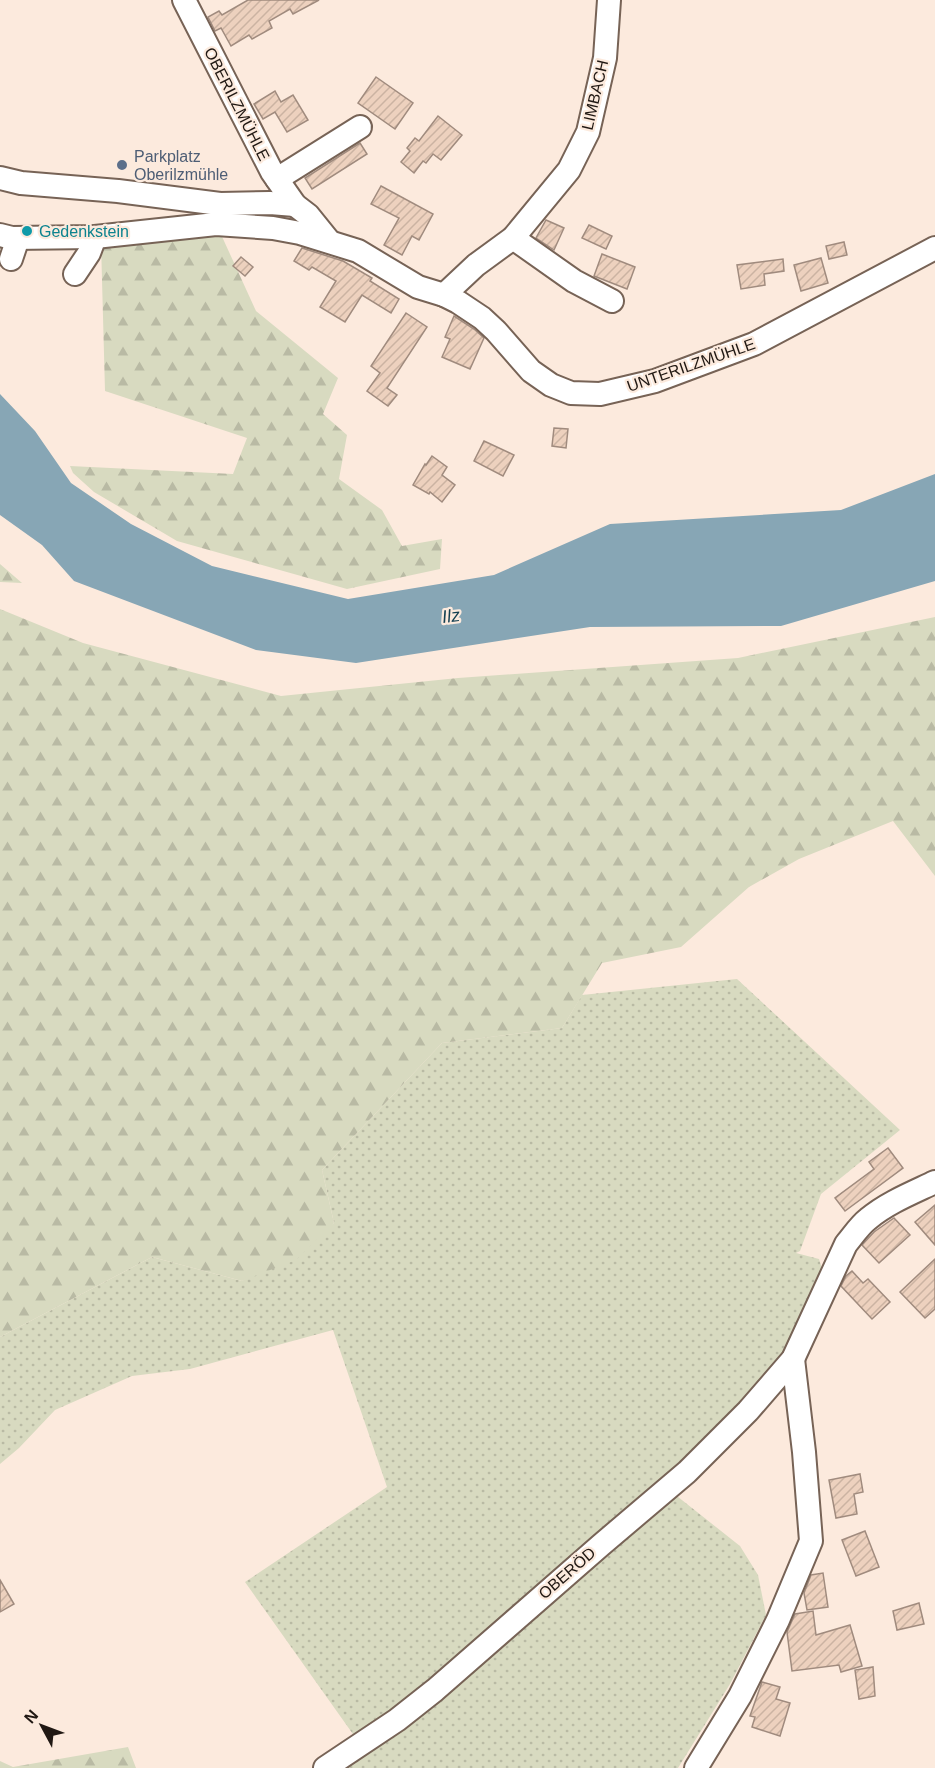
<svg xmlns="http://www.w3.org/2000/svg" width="935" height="1768" viewBox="0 0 935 1768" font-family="Helvetica,sans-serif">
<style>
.grass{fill:url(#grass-dots)}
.forest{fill:url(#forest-firs)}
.water{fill:#87a6b5}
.building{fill:url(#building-hatch);stroke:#a08b7e;stroke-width:1.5}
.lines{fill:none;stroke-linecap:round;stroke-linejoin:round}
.minor-casing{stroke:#776356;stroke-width:26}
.minor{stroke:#fff;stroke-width:22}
.service-dot{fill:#5c6f8a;stroke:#fceadd;stroke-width:2}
.culture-dot{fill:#0f9aa8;stroke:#fceadd;stroke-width:2}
.labels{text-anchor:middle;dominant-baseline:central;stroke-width:4.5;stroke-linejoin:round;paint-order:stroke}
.street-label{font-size:16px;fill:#201813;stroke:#fceadd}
.service-label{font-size:16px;fill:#4e5e75;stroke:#fceadd;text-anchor:start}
.culture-label{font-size:16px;fill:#0d838f;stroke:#fceadd;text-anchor:start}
.water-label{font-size:18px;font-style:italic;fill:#133f51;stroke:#fceadd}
</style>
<defs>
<pattern id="grass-dots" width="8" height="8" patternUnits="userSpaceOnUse" patternTransform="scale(1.5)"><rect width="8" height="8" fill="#d8dac0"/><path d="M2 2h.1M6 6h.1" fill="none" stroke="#b9baa4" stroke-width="1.8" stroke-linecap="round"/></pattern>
<pattern id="forest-firs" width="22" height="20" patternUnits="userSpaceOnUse" patternTransform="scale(1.5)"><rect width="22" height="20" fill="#d8dac0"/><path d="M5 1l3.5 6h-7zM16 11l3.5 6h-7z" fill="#b9baa4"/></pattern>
<pattern id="building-hatch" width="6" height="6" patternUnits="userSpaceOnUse" patternTransform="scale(1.5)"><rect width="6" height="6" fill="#edd1be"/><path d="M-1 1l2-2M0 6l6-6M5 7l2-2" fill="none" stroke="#cbb3a2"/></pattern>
</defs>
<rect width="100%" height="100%" fill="#fceadd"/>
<path class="grass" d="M737,979L900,1130L821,1194L800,1251L796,1253L819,1259L823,1272L793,1359L668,1489L740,1546L758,1575L766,1615L730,1684L678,1768H325L360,1744L245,1582L387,1487L333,1330L190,1369L132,1376L55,1410L19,1448L0,1464V1337L152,1257L242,1281L334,1223L322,1170L442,1043L562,1028L582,995Z"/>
<g class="forest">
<path d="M219,230L256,311L338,378L323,414L347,435L339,479L382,510L402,546L442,539L440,569L347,589L177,541L94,492L73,473L70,466L233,474L247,438L105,391L101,243Z"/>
<path d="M0,564L22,583L0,582Z"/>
<path d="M0,609L83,643L281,696L458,678L738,658L935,617V876L893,821L799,859L749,887L681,947L602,963L562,1028L442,1043L322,1170L334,1223L296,1260L242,1281L152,1257L0,1337Z"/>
<path d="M128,1747L136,1768H0V1761L13,1767Z"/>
</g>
<path class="water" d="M0,394L35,431L71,483L131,524L212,566L348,599L494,575L610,524L841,510L935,474V581L781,626L590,627L356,663L256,650L74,581L42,545L0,515Z"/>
<g class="building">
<path d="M248,0H319L293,14L290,9L269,21L272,28L252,39L249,35L231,46L221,28L215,31L208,17L219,11L222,15Z"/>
<path d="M376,77L413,103L395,129L358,103Z"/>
<path d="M275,91L281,102L293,95L308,120L287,132L275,112L263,119L254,104Z"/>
<path d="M438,116L462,135L441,160L433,154L426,163L423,161L414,173L401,162L410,151L407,148L415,138L419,141Z"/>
<path d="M360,143L367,154L312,189L305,178Z"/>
<path d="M381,186L433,214L419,240L412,236L402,255L384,245L399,218L371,204Z"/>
<path d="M546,220L564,228L554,250L536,238Z"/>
<path d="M589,225L612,236L606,249L582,238Z"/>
<path d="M844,242L847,255L829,259L826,246Z"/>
<path d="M302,248L343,261L372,278L370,281L399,299L391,313L362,295L345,322L320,307L336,281L312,267L309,270L294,261Z"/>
<path d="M602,254L635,267L627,289L594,276Z"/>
<path d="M241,257L253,267L245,276L233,266Z"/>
<path d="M821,258L828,283L801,291L794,265Z"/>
<path d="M783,259L784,271L764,274L765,285L741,289L737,265Z"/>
<path d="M406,313L427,327L387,388L397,395L388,406L367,391L380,373L371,366Z"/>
<path d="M454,316L474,329L484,338L470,369L442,357L450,339L445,337Z"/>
<path d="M554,428L568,429L566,448L552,446Z"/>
<path d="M484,441L514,455L503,476L474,461Z"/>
<path d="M432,456L447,467L442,475L455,485L442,502L430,492L429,494L413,485L425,464L426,465Z"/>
<path d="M888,1148L903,1168L845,1211L835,1198L874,1169L869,1162Z"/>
<path d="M935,1205V1245L915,1222Z"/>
<path d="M894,1218L910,1235L879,1263L862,1245L874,1232Z"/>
<path d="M935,1259V1309L925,1318L900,1292Z"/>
<path d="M852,1271L863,1283L868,1279L890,1302L872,1319L841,1286L846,1276Z"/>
<path d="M860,1474L863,1492L854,1494L857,1514L836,1518L829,1480Z"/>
<path d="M865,1531L879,1567L856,1576L842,1540Z"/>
<path d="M823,1573L828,1607L807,1610L804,1593L811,1575Z"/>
<path d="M0,1580L14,1604L0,1612Z"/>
<path d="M919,1603L924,1624L897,1630L893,1611Z"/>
<path d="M813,1611L816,1635L850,1625L862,1666L841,1672L839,1665L792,1671L787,1632L795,1614Z"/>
<path d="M873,1667L875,1696L859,1699L855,1670Z"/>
<path d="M762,1682L780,1687L776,1699L790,1703L780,1736L752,1727L755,1717L750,1716Z"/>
</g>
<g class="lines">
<defs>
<g id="minor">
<path d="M184,0L272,172L295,205L308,215L329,241"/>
<path d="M0,178L21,183L118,191L220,204L270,203L295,205"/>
<path d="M277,179L360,127"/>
<path d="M0,235L12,238L95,237L216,224L273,228L300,233L358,251L418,287L444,295L458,302L482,318L496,331L531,371L551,385L571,393L600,394L655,381L754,344L935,248"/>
<path d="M513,238L574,281L612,301"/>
<path d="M11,259L18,238"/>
<path d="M75,274L89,253L95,237"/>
<path d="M444,295L476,265L513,238L569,170L588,132L605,58L609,0"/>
<path d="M325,1768L397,1720L435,1690L601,1545L687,1472L748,1411L793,1359L846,1244C853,1236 859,1226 868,1219C887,1203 912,1193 935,1182"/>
<path d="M696,1768L740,1696L778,1620L811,1541L804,1452L793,1359"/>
</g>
</defs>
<use href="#minor" class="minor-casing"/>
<use href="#minor" class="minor"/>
</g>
<circle class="service-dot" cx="122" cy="165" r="6"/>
<circle class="culture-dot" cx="27" cy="231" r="6"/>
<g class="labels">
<g class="street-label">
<text transform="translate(595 95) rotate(-77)">LIMBACH</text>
<text transform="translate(237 104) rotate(63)">OBERILZMÜHLE</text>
<text transform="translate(691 365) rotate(-19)">UNTERILZMÜHLE</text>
<text transform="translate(567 1573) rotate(-41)">OBERÖD</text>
</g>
<g class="service-label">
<text x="134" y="156">Parkplatz<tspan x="134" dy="18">Oberilzmühle</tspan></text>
</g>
<g class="culture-label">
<text x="39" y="231">Gedenkstein</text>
</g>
<g class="water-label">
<text transform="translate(451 616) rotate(-7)">Ilz</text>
</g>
</g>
<g transform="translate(42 1726) rotate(311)" stroke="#fceadd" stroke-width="4.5" paint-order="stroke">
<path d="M0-4.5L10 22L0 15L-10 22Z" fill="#201813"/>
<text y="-9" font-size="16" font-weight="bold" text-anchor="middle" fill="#201813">N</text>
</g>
</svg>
